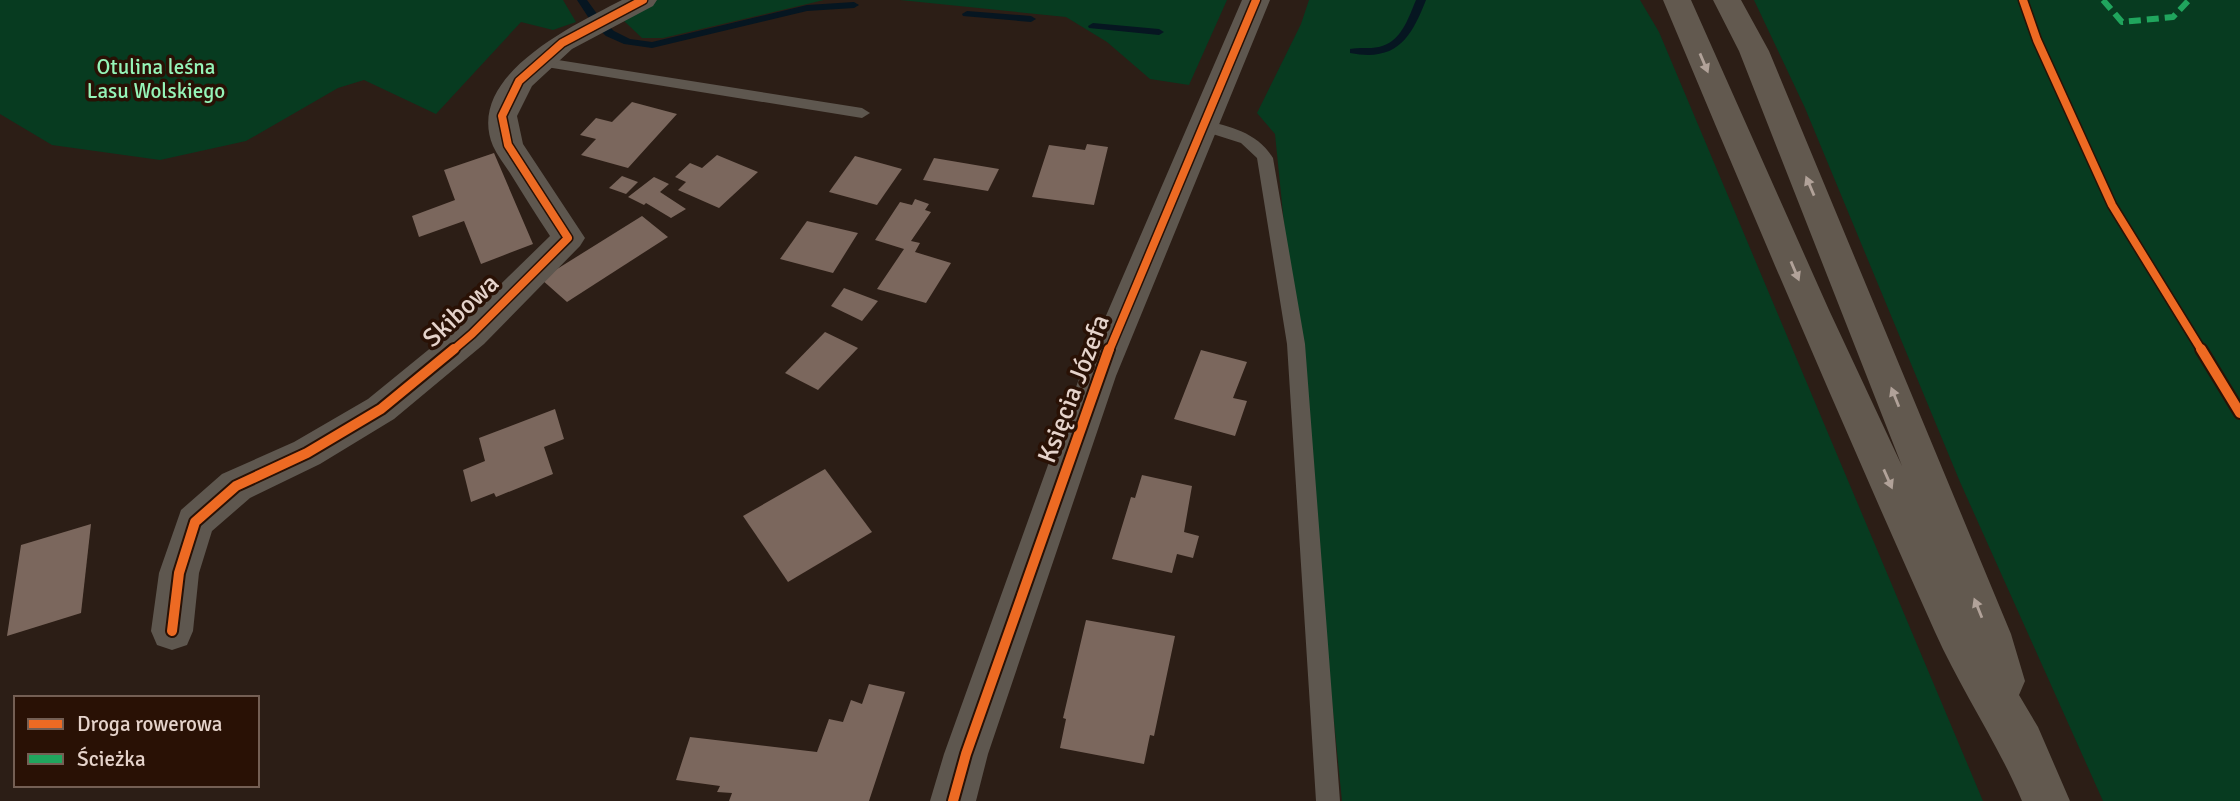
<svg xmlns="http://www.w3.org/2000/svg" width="2240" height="801" viewBox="0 0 2240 801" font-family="Signika,sans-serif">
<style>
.green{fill:#073b20}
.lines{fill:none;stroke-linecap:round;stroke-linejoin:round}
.stream{fill:#061621;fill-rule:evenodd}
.building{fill:#7b675d}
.lane{fill:#5e574f;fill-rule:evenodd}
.street{fill:#5e574f;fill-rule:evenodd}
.secondary{fill:#62594f;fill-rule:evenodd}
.quiet{stroke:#20a55d;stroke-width:6;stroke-dasharray:12 6;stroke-linecap:butt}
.cycleway-far1-casing{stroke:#291105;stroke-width:11}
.cycleway-casing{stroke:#291105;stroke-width:14}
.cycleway-far1{stroke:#ed6a23;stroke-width:8}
.cycleway{stroke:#ed6a23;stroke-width:10}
.oneway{fill:#b1a299}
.labels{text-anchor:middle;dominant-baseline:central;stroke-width:7;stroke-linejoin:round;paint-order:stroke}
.far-park-label{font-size:21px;fill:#95f4b8;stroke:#291105}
.street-label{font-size:26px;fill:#e5d3cb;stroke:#291105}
</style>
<rect width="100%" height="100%" fill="#2c1e16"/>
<g class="green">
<path d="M0,0H563L576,22L553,30L521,22L436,114L364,80L338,88L246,141L160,160L52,145L0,114Z"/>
<path d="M656,0H824L663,38H642L623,20Z"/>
<path d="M900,0H1227L1189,85L1150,79L1107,42L1066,17Z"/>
<path d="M1309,0H1640L1659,32L1983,801H1342L1275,134L1257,113L1301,24Z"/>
<path d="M1754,0H2240V801H2103L1960,482L1805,108Z"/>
</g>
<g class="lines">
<g class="stream">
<path d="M577,0H587L600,18L614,31L630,39L652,42L807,5L854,2L859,5L854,8L807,11L652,48L624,44L606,36L592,23Z"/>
<path d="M1416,0H1426C1411,38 1397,62 1350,53V49C1359,47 1369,49 1379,47C1401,42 1408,19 1416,0Z"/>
<path d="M967,11L1031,16L1036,19L1031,22L963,16L962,14Z"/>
<path d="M1093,23L1159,29L1164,32L1159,35L1089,28L1088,26Z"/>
</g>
</g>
<g class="building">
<path d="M632,102L677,114L628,168L581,155L596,139L580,135L596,118L612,122Z"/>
<path d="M1087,144L1108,147L1094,205L1032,197L1049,145L1085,150Z"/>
<path d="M494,153L533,244L481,264L464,221L419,237L412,216L455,200L444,170Z"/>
<path d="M717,155L758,172L719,208L678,190L686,182L675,177L690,163L702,168Z"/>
<path d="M855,156L902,169L877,205L829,192Z"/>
<path d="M934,158L999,169L988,191L923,180Z"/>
<path d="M622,176L638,182L626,194L609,188Z"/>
<path d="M654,177L669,184L660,192L686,209L671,218L646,203L644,205L628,197Z"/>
<path d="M915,199L929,204L925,210L931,212L911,241L920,243L915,252L951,263L926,303L877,289L904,249L875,240L900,202L912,205Z"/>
<path d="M642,216L668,237L567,302L541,279Z"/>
<path d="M807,221L858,233L833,273L780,259Z"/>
<path d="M844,288L878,301L862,321L831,306Z"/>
<path d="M825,332L858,348L818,390L785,373Z"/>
<path d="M1201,350L1247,362L1233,398L1247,401L1235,436L1174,419Z"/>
<path d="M555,409L564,439L544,447L553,474L496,497L494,493L471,502L463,470L485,461L479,438Z"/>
<path d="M825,469L872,532L788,582L743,516Z"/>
<path d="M1142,475L1192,486L1184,532L1199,536L1193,558L1177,554L1172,573L1112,559L1131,497L1135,498Z"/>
<path d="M91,524L81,613L7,636L21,545Z"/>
<path d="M1086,620L1175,636L1154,736L1150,735L1144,764L1060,748L1066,719L1063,718Z"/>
<path d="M869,684L905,692L869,801H729L732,793L717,792L720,786L676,780L690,737L817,752L829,719L843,722L851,700L862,704Z"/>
</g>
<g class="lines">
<g class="lane">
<path d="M539,57L862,108L870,113L862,118L534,65L531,62L534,59Z"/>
<path d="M1203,120C1231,127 1257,132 1273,158L1305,344L1340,801H1316L1287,344L1257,158L1241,143L1197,129L1195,125Z"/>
</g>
<g class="street">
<path d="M622,0H657L653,6L572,49L532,86L517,116L523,144L585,238L580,246L484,344L394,419L320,464L250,498L212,531L199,573L193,631L187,645L172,650L157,645L151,631L159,573L181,510L222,474L294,442L368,399L460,324L550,236C536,215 523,194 510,173C504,164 497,155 493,146C464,76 574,25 622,0Z"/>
<path d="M1242,0H1270L1116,376L988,754L976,801H930L944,754L1080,376Z"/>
</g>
<path class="secondary" d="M1663,0H1691L1829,310L1902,466L1739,51L1713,0H1741L1769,51L2011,634L2025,681L2019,695L2038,727L2070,801H2022C1997,742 1961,690 1935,632C1841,422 1751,211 1663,0Z"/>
<path class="quiet" d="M2103,0L2122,22L2173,17L2189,0"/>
<defs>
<g id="cycleway-far1">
<path d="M2023,0L2037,40L2112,205L2202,351"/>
<path d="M452,351L472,334L568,238L508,145L502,116L519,81L562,43L643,0"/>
<path d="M1109,351L1256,0"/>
</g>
<g id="cycleway">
<path d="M2201,349L2240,413"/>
<path d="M172,631L179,573L195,522L236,486L307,453L381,409L454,349"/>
<path d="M953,801L966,754L1109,349"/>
</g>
</defs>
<use href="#cycleway-far1" class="cycleway-far1-casing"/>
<use href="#cycleway" class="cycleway-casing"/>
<use href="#cycleway-far1" class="cycleway-far1"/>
<use href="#cycleway" class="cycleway"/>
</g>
<defs><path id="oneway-solid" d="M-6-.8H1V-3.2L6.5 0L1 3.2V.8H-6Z" transform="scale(1.75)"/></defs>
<g class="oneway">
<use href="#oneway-solid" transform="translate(1704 63) rotate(67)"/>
<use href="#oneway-solid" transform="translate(1810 186) rotate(-113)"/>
<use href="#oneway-solid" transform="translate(1795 271) rotate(67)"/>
<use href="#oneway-solid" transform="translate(1895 397) rotate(-112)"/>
<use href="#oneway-solid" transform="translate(1888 479) rotate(66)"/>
<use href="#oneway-solid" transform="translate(1978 608) rotate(-112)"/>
</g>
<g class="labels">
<g class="far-park-label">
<text x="156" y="67">Otulina leśna<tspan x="156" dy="24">Lasu Wolskiego</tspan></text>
</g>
<g class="street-label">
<text transform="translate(461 311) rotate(-43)">Skibowa</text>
<text transform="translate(1074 389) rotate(-69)">Księcia Józefa</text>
</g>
</g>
<rect x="14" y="696" width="245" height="91" fill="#291105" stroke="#745f54" stroke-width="2"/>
<rect x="28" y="719" width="35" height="10" fill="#ed6a23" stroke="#745f54" stroke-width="2"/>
<text x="77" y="731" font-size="21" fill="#e5d3cb">Droga rowerowa</text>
<rect x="28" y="754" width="35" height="10" fill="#20a55d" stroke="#745f54" stroke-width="2"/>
<text x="77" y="766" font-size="21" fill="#e5d3cb">Ścieżka</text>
</svg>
